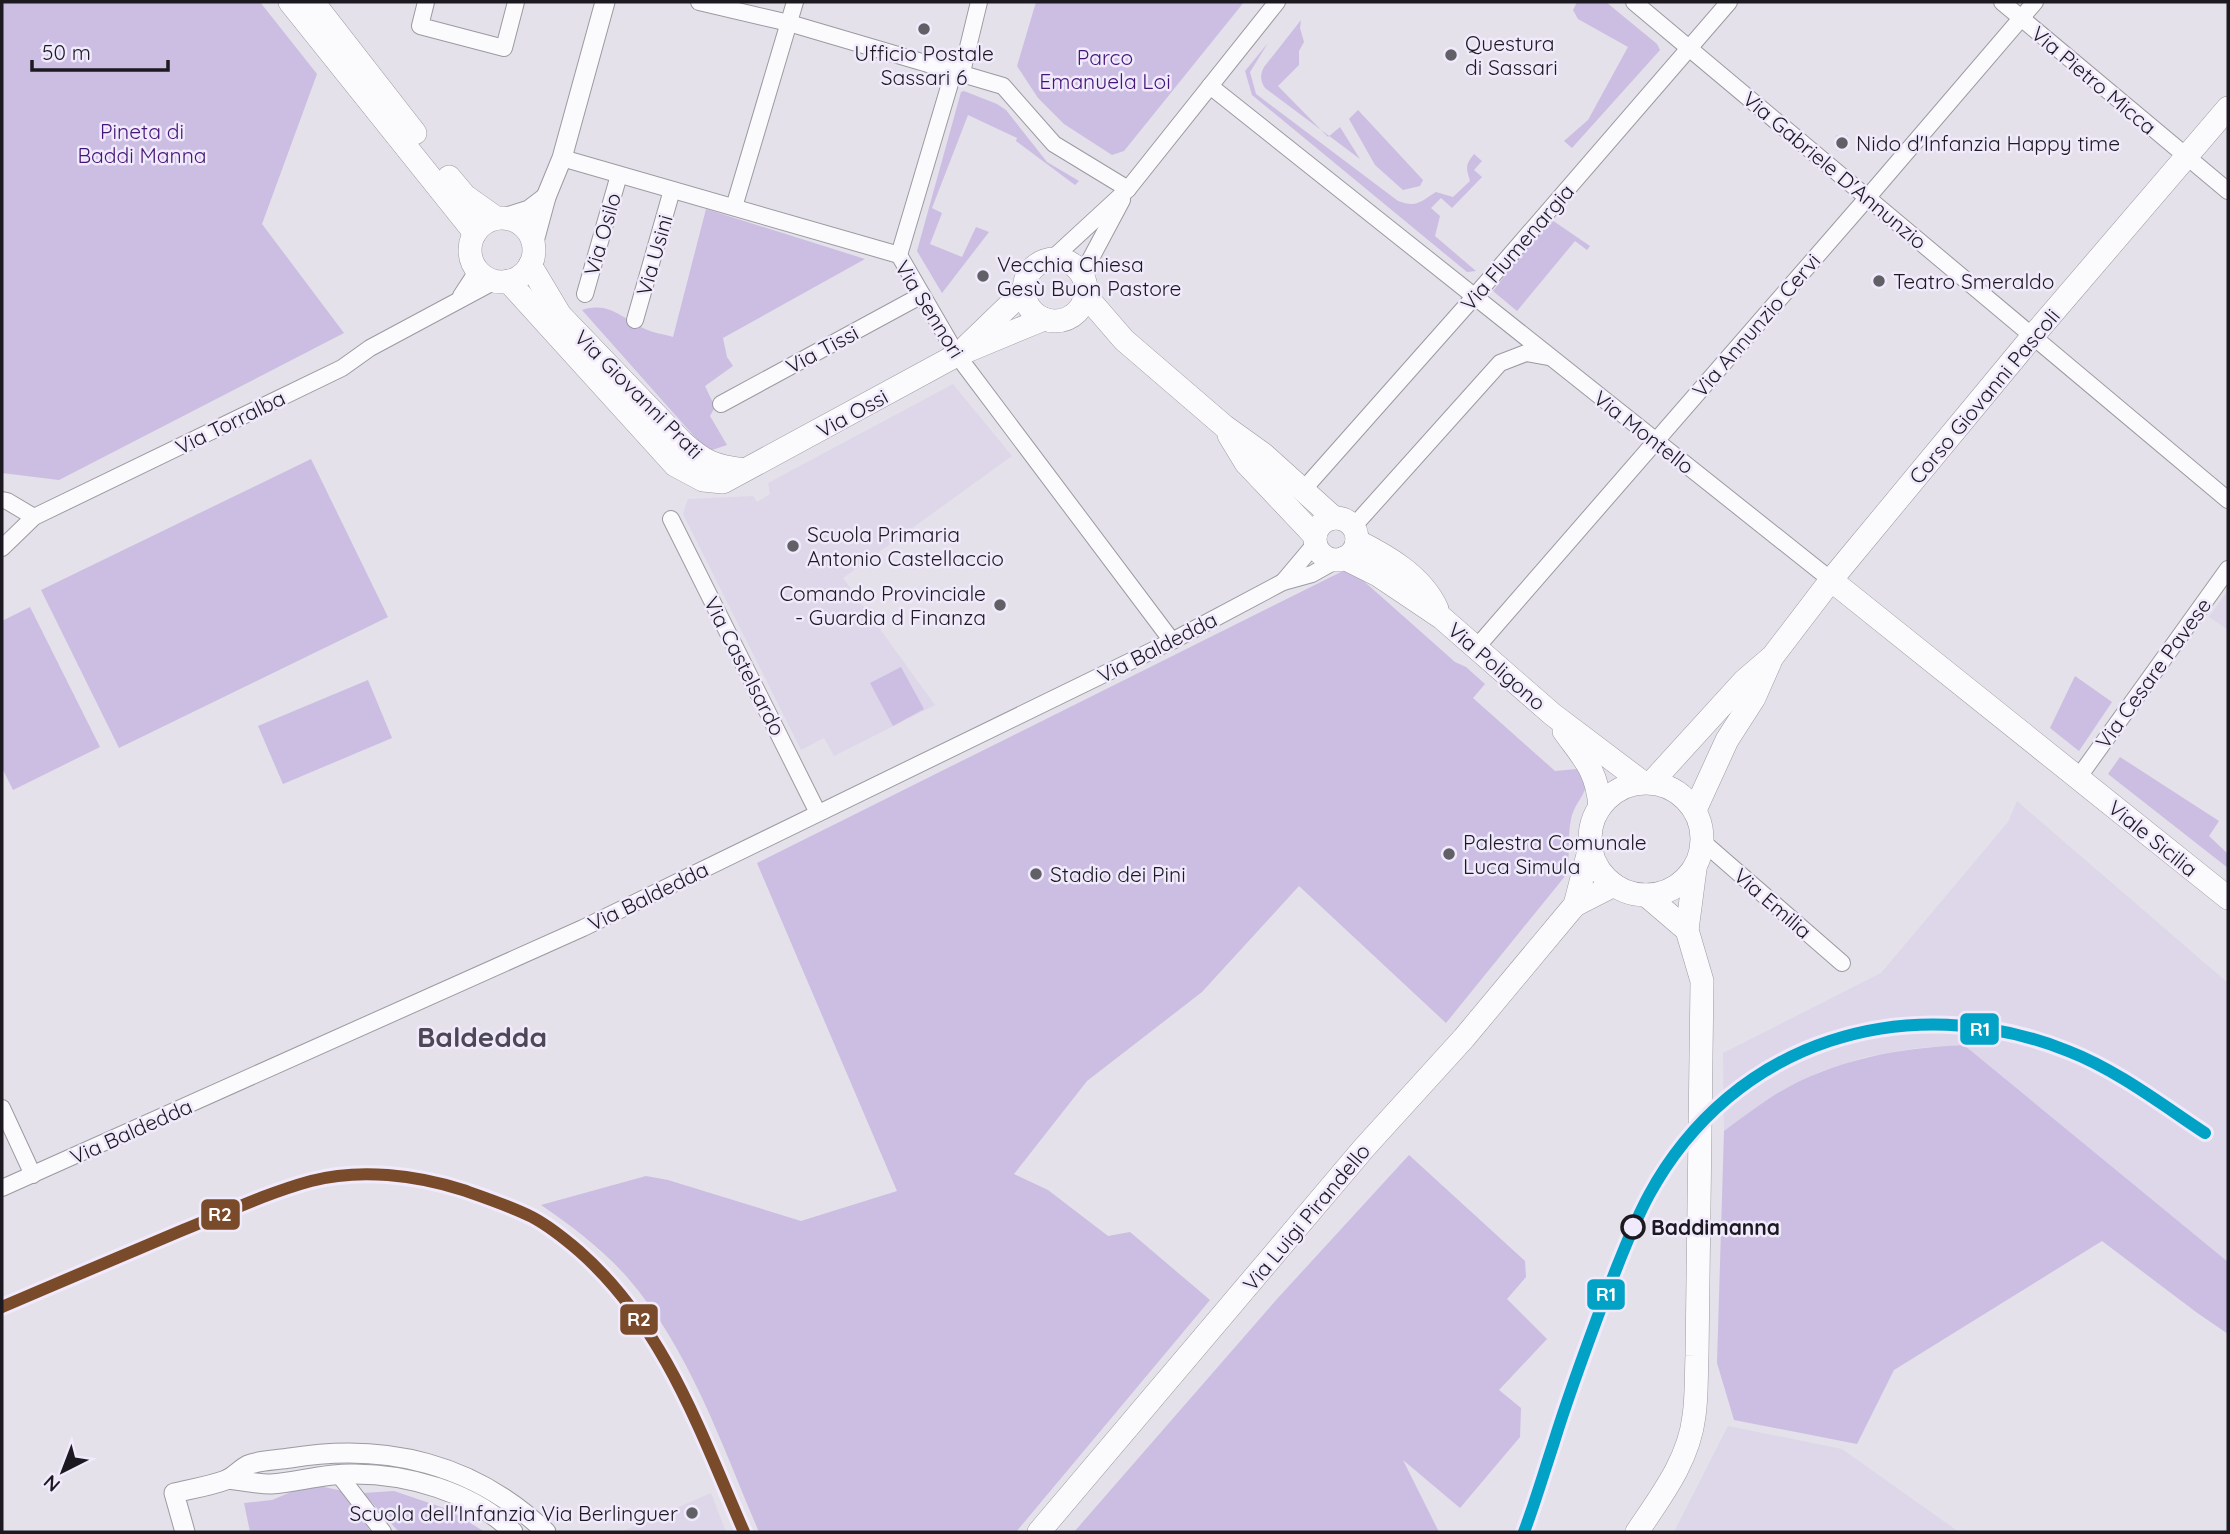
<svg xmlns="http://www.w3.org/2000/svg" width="2230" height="1534" viewBox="0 0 2230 1534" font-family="Quicksand,sans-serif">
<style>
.built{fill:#ddd7e9}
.green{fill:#cbbee2}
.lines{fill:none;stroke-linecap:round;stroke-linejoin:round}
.minor-casing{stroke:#9c9aa1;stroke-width:18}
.tertiary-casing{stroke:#9c9aa1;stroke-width:21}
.secondary-casing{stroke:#9c9aa1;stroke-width:24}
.minor{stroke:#fbfafc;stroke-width:16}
.tertiary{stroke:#fbfafc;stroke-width:19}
.secondary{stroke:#fbfafc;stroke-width:23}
.rail-1-casing{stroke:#f0eafc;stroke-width:18}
.rail-2-casing{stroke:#f0eafc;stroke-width:18}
.rail-1{stroke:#01a2c5;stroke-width:12}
.rail-2{stroke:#7a4b2a;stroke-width:12}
.poi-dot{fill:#626067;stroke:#f0eafc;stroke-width:2.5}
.stop-dot{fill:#f0eafc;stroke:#1c1a20;stroke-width:3.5}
.labels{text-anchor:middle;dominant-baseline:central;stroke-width:5;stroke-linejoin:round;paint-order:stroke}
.poi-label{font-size:21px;fill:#1c1a20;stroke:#f0eafc;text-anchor:start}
.park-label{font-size:21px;fill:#451576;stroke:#f0eafc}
.street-label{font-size:21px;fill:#1c1a20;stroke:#f0eafc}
.stop-label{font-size:21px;font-weight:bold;fill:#1c1a20;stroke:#f0eafc;text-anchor:start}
.district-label{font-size:28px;font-weight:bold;fill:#4d4857;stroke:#f0eafc}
.line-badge{stroke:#f0eafc;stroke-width:2.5}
.badge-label{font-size:19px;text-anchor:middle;font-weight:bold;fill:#fff}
</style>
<rect width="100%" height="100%" fill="#e4e1ea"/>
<g class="built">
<path d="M1835,135H1848V150L1836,151Z"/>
<path d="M953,384L1012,456L843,578L935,705L834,756L824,738L801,750L683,514L688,499L753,496L757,502L770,494L768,483Z"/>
<path d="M2228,590V630L2209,617Z"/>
<path d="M2017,801L2228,983V1262L1964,1045L1917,1048L1865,1057L1819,1072L1774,1096L1724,1131L1723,1053L1881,973L2008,822Z"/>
<path d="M1728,1426L1842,1449L1959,1532H1674Z"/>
<path d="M711,1493L726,1532H621Z"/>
</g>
<g class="green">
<path d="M2,2H260L317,74L262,224L344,333L59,480L2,473Z"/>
<path d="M1036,2H1244L1124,151L1112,155L1064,124L1038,98L1017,66Z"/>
<path d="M1577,2H1606L1657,44L1660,50L1572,148L1564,141L1588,120L1628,47L1578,19L1573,10Z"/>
<path d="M1301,20L1300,28L1304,42L1299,51V65L1278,86L1328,137L1340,127L1360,159L1265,88C1260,80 1260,75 1264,67Z"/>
<path d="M1268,43L1250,72L1256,94L1398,201C1416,208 1420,202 1436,192L1453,197L1470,181C1466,168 1465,165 1474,154L1482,161L1474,170L1482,177L1452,208L1441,198L1431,208L1440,216L1435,236L1476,271L1467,272L1252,95L1245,71Z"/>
<path d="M964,91L997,104L1006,110L1047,162L1079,181L1075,185L1016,141L1017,138L968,115L932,208L942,213L930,244L962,257L976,227L989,232L942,293L917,251L961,92Z"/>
<path d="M1358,110L1423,180L1420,186L1403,190L1375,165L1349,119Z"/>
<path d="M706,209L865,259L723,338L727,357L733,366L705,386L715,407L710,416L727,445L712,450L701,444L582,310C610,301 622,319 645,329C653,333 664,334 673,337Z"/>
<path d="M1549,218L1590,246L1587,250L1575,241L1517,311L1493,291Z"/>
<path d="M311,459L388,617L119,748L41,590Z"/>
<path d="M1349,568L1455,662L1466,667L1485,684L1473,698L1555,771L1577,769C1582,775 1586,781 1585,789C1583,797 1573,807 1571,819C1567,838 1571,856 1566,875L1446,1023L1299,886L1202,992L1087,1081L1014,1174L1048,1190L1108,1236L1130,1232L1210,1300L1016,1532H759C722,1446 690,1349 627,1277C602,1249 572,1226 541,1205L646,1176L668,1180L801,1221L897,1191L757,863Z"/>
<path d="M30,607L100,747L13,790L2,768V621Z"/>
<path d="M901,667L924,709L893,726L870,683Z"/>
<path d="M2075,676L2112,702L2079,751L2050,728Z"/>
<path d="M368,680L392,738L283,784L258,726Z"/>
<path d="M2120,757L2219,821L2209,836L2228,854V868L2108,774Z"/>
<path d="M1964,1045L2228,1262V1334L2196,1312L2102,1241L1894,1370L1857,1444L1734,1420L1717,1363L1724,1131C1740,1119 1756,1107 1773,1096C1831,1060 1897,1048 1964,1045Z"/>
<path d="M1409,1155L1525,1261L1526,1277L1507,1299L1547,1339L1499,1390L1521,1408L1520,1437L1460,1508L1403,1460L1439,1532H1074L1277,1299Z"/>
<path d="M303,1487H324L343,1491L371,1532H250L244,1503L272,1500Z"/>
<path d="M394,1491L447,1509L485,1532H399L363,1493Z"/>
</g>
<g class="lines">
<defs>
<g id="minor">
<path d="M426,2L420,26L504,48L516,2"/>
<path d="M699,2L789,23L1003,86L1054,144L1128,189"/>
<path d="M1634,2L2228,500"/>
<path d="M2002,2L2228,191"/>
<path d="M962,72L979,2"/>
<path d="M1210,86L1831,580"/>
<path d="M562,158L899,255L957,355L1172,641"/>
<path d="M734,207L795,2"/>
<path d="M899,255L954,70"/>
<path d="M1052,259L1128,189L1277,2"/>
<path d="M1082,275L1122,200"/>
<path d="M585,294L619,175"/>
<path d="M461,296L478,270"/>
<path d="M635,320L672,190"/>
<path d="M721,404L922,295"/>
<path d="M1303,490L1474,297L1729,2"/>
<path d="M2,500L7,501L34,517"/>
<path d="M671,519L818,813"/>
<path d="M1353,527L1500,363L1526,353L1548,357"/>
<path d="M2,548L34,517L342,368L370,348L495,281"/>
<path d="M1283,582L1315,544"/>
<path d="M1476,648L1868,197L2035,2"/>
<path d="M2078,778L2228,569"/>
<path d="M1703,842L1842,963"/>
<path d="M2,1108L33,1175"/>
<path d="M2,1188L583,928L1172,641L1283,582L1312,574L1337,560"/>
<path d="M339,1475L383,1532"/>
</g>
<g id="tertiary">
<path d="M504,218L529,210L546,197"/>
<path d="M533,245L546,197L562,158L605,2"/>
<path d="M228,1479C242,1481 257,1484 271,1484C297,1482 323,1474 350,1474C406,1473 473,1492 513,1532"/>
<path d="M185,1532L174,1493C191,1489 210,1486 226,1480C234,1477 240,1469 248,1465C260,1460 277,1460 290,1458C386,1442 475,1464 546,1532"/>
</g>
<g id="secondary">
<path d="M290,2L475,233"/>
<path d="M313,2L415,133"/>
<path d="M449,177L465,196L496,218"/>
<circle cx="502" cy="250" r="32"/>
<circle cx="1055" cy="290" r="31"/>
<path d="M530,265L560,315L682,442C704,462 714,466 744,470"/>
<path d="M508,281L675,465L703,480L723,482L957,355L1044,319"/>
<path d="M1086,296L1124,340L1224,426L1263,454L1334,518"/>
<path d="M967,346L1024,291"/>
<path d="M1229,435L1246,463L1315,536"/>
<circle cx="1336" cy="539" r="21"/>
<path d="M1357,541C1387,556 1422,576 1437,609"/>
<path d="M1344,558L1378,575L1442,618L1552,714L1642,782"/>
<path d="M1831,580L2228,898"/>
<path d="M1564,731C1584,759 1597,770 1600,807"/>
<path d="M1652,782L1744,681L1773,656L1831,580L2032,337L2228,108"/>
<circle cx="1646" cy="839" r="56"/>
<path d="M1695,810L1727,740L1754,698L1770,662"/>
<path d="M1646,895L1687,930"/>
<path d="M1575,905L1590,847"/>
<path d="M1039,1532L1364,1148L1464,1038L1569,912L1575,905L1614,885"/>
<path d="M1637,1532C1661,1496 1689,1460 1694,1416C1697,1396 1696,1376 1697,1356L1702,981L1687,930L1695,869"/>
</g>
</defs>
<use href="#minor" class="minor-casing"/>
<use href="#tertiary" class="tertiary-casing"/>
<use href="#secondary" class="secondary-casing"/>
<use href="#minor" class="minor"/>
<use href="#tertiary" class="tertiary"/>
<use href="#secondary" class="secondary"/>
<defs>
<path id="rail-1" d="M1524,1532C1535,1503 1544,1472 1554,1442C1569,1393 1587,1345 1605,1297C1619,1263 1631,1228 1649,1195C1733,1040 1908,987 2068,1051C2117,1070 2161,1104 2205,1133"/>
<path id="rail-2" d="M2,1307C62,1281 122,1256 183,1230C225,1213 267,1193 311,1181C360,1168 416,1175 463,1190C486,1198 510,1206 532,1217C549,1226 565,1239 579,1251C664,1326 700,1431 744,1532"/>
</defs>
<use href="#rail-1" class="rail-1-casing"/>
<use href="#rail-2" class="rail-2-casing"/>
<use href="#rail-1" class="rail-1"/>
<use href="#rail-2" class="rail-2"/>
</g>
<g class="poi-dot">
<circle cx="924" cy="29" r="7"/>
<circle cx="1451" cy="55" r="7"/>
<circle cx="1842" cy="143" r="7"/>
<circle cx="983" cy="276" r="7"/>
<circle cx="1879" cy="281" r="7"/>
<circle cx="793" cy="546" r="7"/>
<circle cx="1000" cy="605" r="7"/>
<circle cx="1449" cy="854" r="7"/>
<circle cx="1036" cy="874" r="7"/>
<circle cx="692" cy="1513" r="7"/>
</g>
<circle class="stop-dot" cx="1633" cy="1227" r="11"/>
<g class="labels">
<g class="poi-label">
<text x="1465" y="43">Questura<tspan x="1465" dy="24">di Sassari</tspan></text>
<text x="924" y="53" text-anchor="middle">Ufficio Postale<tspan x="924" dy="24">Sassari 6</tspan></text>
<text x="1856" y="143">Nido d'Infanzia Happy time</text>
<text x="997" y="264">Vecchia Chiesa<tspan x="997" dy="24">Gesù Buon Pastore</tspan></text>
<text x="1893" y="281">Teatro Smeraldo</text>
<text x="807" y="534">Scuola Primaria<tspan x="807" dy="24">Antonio Castellaccio</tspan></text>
<text x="986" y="593" text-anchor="end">Comando Provinciale<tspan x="986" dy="24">- Guardia d Finanza</tspan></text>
<text x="1463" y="842">Palestra Comunale<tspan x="1463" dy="24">Luca Simula</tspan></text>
<text x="1050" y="874">Stadio dei Pini</text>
<text x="678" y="1513" text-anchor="end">Scuola dell'Infanzia Via Berlinguer</text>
</g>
<g class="park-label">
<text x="1105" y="57">Parco<tspan x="1105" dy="24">Emanuela Loi</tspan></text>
<text x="142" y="131">Pineta di<tspan x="142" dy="24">Baddi Manna</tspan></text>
</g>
<g class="street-label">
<text transform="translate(2094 80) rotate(40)">Via Pietro Micca</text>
<text transform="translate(1835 170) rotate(40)">Via Gabriele D'Annunzio</text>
<text transform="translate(602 234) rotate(-74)">Via Osilo</text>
<text transform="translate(1517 247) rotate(-49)">Via Flumenargia</text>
<text transform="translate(654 255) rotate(-74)">Via Usini</text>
<text transform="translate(930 309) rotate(58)">Via Sennori</text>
<text transform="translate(1756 325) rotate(-49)">Via Annunzio Cervi</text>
<text transform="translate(822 349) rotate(-28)">Via Tissi</text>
<text transform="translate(639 394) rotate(45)">Via Giovanni Prati</text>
<text transform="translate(1984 396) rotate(-50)">Corso Giovanni Pascoli</text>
<text transform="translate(852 413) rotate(-29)">Via Ossi</text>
<text transform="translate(230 422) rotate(-26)">Via Torralba</text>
<text transform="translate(1644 432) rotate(38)">Via Montello</text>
<text transform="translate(1157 647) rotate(-27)">Via Baldedda</text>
<text transform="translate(745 666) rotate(63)">Via Castelsardo</text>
<text transform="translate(1497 666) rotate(41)">Via Poligono</text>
<text transform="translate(2153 673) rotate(-54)">Via Cesare Pavese</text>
<text transform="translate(2153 838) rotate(39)">Viale Sicilia</text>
<text transform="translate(648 896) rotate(-26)">Via Baldedda</text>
<text transform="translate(1773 903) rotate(41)">Via Emilia</text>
<text transform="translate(131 1131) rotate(-24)">Via Baldedda</text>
<text transform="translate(1306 1217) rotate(-50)">Via Luigi Pirandello</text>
</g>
<g class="stop-label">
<text x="1651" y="1227">Baddimanna</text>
</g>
<g class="district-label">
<text x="482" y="1036">Baldedda</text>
</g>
</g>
<g class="line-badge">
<rect x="1959" y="1012" width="41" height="34" rx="7" fill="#01a2c5"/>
<rect x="200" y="1198" width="41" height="33" rx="7" fill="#7a4b2a"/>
<rect x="1586" y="1278" width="40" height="33" rx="7" fill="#01a2c5"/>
<rect x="619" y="1303" width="40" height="33" rx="7" fill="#7a4b2a"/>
</g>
<g class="badge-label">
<text x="1980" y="1036">R1</text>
<text x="220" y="1221">R2</text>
<text x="1606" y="1301">R1</text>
<text x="639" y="1326">R2</text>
</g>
<rect width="2230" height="1534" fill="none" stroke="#1c1a20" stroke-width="7"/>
<g transform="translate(63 1471) rotate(222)" stroke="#f0eafc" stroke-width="5" paint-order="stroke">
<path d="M0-5L12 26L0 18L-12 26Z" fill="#1c1a20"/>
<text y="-10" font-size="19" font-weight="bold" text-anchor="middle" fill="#1c1a20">N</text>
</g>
<path d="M32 60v10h136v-10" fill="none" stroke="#1c1a20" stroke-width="3.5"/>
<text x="42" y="60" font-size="21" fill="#1c1a20" stroke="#f0eafc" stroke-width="5" paint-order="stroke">50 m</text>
</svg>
